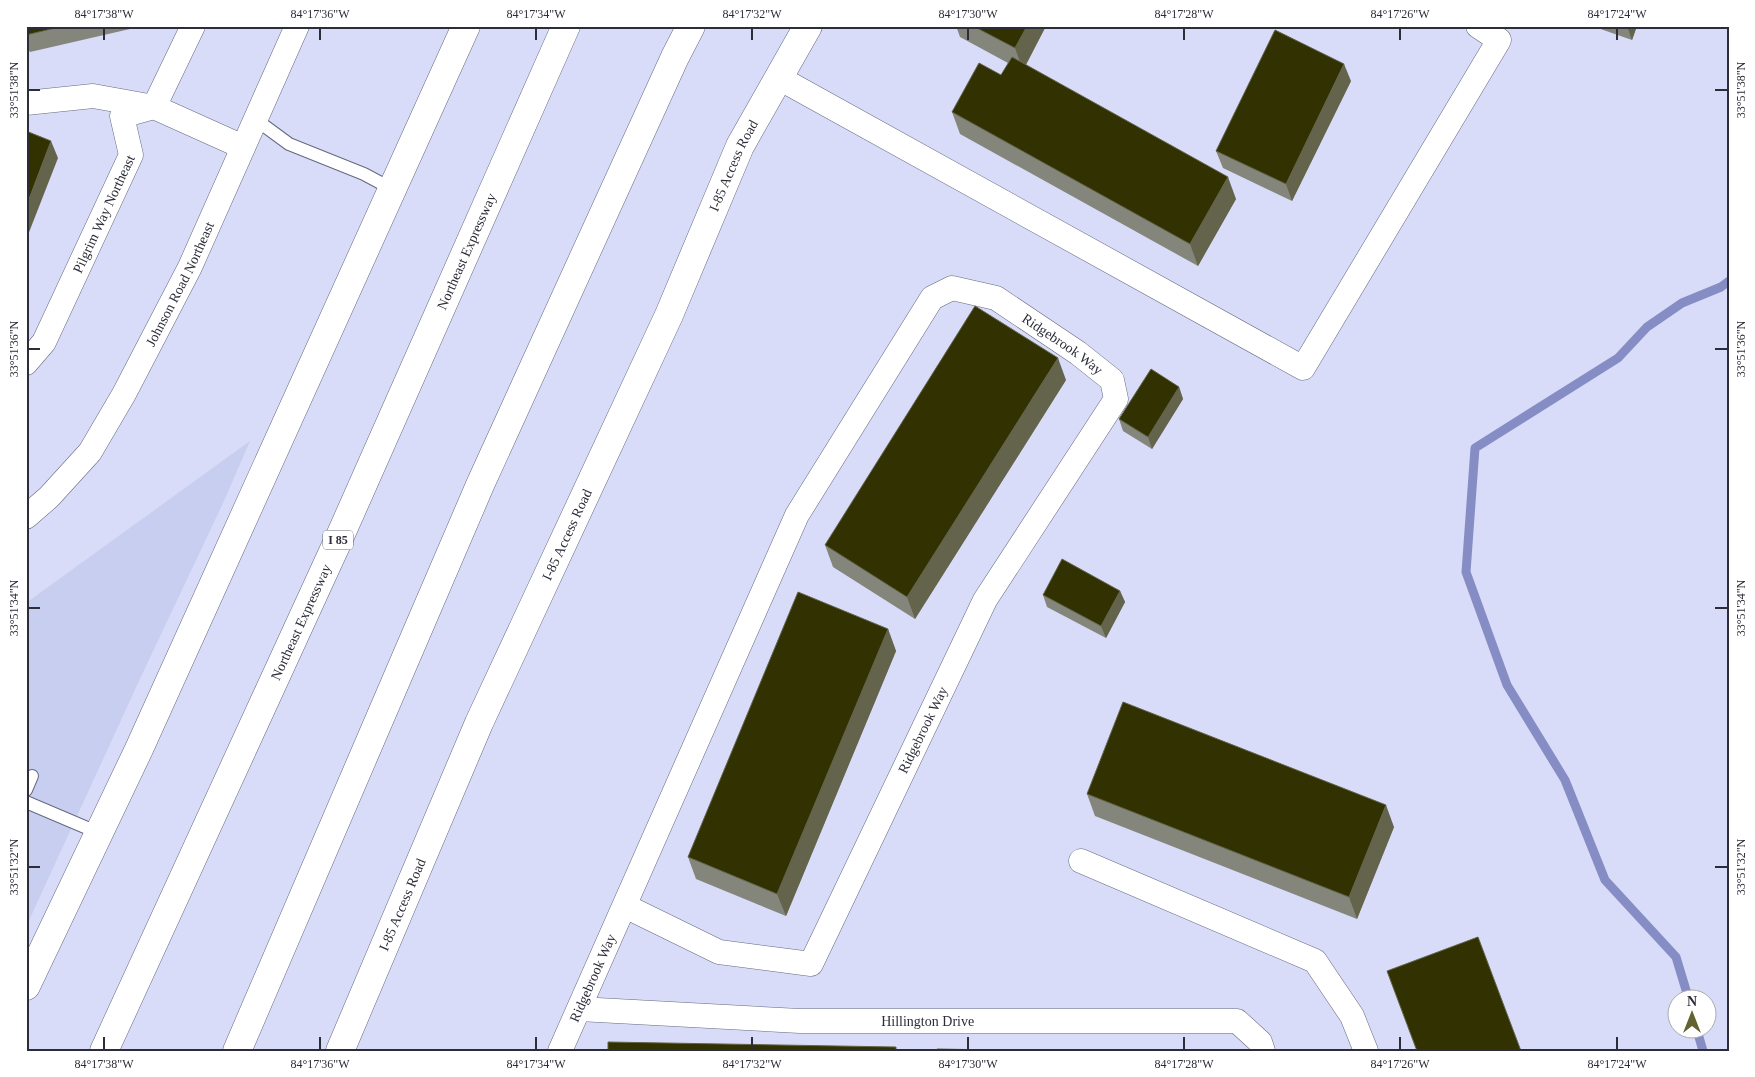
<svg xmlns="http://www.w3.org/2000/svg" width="1755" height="1077" viewBox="0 0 1755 1077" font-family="'Times New Roman',serif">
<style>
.built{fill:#c8cef0}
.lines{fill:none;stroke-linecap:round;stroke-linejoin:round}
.stream{stroke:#868dc4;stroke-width:9}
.service-casing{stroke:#656981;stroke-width:14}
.minor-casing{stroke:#656981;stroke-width:25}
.secondary-casing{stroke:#656981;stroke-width:29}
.motorway-casing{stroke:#656981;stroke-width:29}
.service{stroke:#fff;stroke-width:12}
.minor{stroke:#fff;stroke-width:24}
.secondary{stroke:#fff;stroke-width:28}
.motorway{stroke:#fff;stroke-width:28}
.wall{fill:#84867c}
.shaded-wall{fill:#63644b}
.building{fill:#313101;stroke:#63644b}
.ticks{fill:none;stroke:#2c2d38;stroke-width:2}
.labels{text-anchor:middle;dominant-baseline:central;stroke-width:5;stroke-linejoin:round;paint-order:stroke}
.shield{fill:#fff;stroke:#6b6c74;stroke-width:1}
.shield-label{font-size:12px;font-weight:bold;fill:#2c2d38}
.street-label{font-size:14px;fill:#2c2d38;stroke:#fff}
.neatline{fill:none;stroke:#2c2d38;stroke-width:2}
.ticks-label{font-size:12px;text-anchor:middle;fill:#2c2d38}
</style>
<rect width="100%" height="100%" fill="#d8dcf8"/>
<path class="built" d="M250,441L224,501L139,681L26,927V603Z"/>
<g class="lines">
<g class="stream">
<path d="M1689,1000L1676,957L1605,880L1565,780L1507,685L1466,572L1475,448L1618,358L1647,327L1682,303L1721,287L1729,281"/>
<path d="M1697,1030L1703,1051"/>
</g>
<defs>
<g id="service">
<path d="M255,119L289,144L364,174L392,189"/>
<path d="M26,790L32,776"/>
<path d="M26,802L99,833"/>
</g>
<g id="minor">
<path d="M779,78L1303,368L1499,40L1478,26"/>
<path d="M26,103L93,96L154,107L243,147"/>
<path id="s1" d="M26,363L44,342L131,155L122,116L154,107L193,26"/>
<path id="s2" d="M26,517L49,497L90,452L124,394L190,267L297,26"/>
<path d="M1081,861L1315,961L1352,1016L1366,1051"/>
<path id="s3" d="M579,1009L800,1021H1237L1260,1042L1263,1051"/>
<path id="s4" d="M560,1051L797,515L932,298L952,288L996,298L1078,353L1112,380L1116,399L985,600L811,964L719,952L625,906"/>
</g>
<g id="secondary">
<path d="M26,986L139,749L466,26"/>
<path id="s5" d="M340,1051L479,723L669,315L740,146L808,26"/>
</g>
<g id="motorway">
<path id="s6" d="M104,1051L337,543L566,26"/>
<path d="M237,1051L480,485L675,57L691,26"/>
</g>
</defs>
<use href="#service" class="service-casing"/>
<use href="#minor" class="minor-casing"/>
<use href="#secondary" class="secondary-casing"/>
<use href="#motorway" class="motorway-casing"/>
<use href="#service" class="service"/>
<use href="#minor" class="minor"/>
<use href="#secondary" class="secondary"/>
<use href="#motorway" class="motorway"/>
</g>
<g class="wall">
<path d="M26,26H129L130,29L30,52L28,49H26Z"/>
<path d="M956,26H1046L1026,65L1236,199L1198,266L960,134L952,112L1001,75L1008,63L960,37Z"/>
<path d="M1592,26H1637L1632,40Z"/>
<path d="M1351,81L1292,201L1223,168L1216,151Z"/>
<path d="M1066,380L915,619L833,567L825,545Z"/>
<path d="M1179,387L1183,399L1152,449L1123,431L1119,419Z"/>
<path d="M1120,591L1125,602L1106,638L1047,607L1043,595Z"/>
<path d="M888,629L896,651L786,916L696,879L688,857Z"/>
<path d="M1087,794L1394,827L1357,919L1095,816Z"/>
</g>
<g class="shaded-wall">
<path d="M1027,26H1046L1023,70L1015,48Z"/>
<path d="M1627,26H1637L1632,40Z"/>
<path d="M1344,64L1351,81L1292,201L1286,184Z"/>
<path d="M51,141L58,158L26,240V207Z"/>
<path d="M1228,177L1236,199L1198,266L1190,244Z"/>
<path d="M1058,358L1066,380L915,619L907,597Z"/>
<path d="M1179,387L1183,399L1152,449L1148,437Z"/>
<path d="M1120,591L1125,602L1106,638L1101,626Z"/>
<path d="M888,629L896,651L786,916L777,894Z"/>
<path d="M1386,805L1394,827L1357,919L1349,897Z"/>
</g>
<g class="building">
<path d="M26,26H64L26,35Z"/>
<path d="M973,26H1027L1015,48Z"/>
<path d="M1275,30L1344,64L1286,184L1216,151Z"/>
<path d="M1012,57L1228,177L1190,244L952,112L979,63L1001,75Z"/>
<path d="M26,131L51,141L26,207Z"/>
<path d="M975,306L1058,358L907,597L825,545Z"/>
<path d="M1151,369L1179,387L1148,437L1119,419Z"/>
<path d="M1062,559L1120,591L1101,626L1043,595Z"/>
<path d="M798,592L888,629L777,894L688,857Z"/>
<path d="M1123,702L1386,805L1349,897L1087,794Z"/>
<path d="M1478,937L1521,1051H1417L1387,971Z"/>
<path d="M608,1042L896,1047V1051H608Z"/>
<path d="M937,1049L1050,1051H937Z"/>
</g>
<path class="ticks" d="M104,28V40M320,28V40M536,28V40M752,28V40M968,28V40M1184,28V40M1400,28V40M1617,28V40M28,90H40M1715,90H1728M28,349H40M1715,349H1728M28,608H40M1715,608H1728M28,867H40M1715,867H1728M104,1037V1050M320,1037V1050M536,1037V1050M752,1037V1050M968,1037V1050M1184,1037V1050M1400,1037V1050M1617,1037V1050"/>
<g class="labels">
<rect class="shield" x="323" y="530.5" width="30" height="19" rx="4"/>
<g class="shield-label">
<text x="338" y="540">I 85</text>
</g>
<g class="street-label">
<text stroke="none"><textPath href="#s5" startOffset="969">I-85 Access Road</textPath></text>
<text stroke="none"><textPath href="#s1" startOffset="169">Pilgrim Way Northeast</textPath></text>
<text stroke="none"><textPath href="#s6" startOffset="878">Northeast Expressway</textPath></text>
<text stroke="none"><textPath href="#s2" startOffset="282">Johnson Road Northeast</textPath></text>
<text stroke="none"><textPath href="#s4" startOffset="990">Ridgebrook Way</textPath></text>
<text stroke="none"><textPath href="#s5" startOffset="564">I-85 Access Road</textPath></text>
<text stroke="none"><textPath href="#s6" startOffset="472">Northeast Expressway</textPath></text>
<text transform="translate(923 730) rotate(-64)">Ridgebrook Way</text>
<text stroke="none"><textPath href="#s5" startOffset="159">I-85 Access Road</textPath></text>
<text stroke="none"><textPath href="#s4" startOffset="80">Ridgebrook Way</textPath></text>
<text stroke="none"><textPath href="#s3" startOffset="349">Hillington Drive</textPath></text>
</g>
</g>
<rect width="1755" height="1077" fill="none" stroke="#ffffff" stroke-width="55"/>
<g transform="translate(1692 1014)"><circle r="24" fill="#ffffff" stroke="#ababaf"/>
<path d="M0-4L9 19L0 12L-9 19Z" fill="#626330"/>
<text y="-8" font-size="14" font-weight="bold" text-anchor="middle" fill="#2c2d38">N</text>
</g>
<rect x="28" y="28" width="1700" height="1022" class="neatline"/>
<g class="ticks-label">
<text x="104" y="18">84°17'38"W</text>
<text x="320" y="18">84°17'36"W</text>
<text x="536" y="18">84°17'34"W</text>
<text x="752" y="18">84°17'32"W</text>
<text x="968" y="18">84°17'30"W</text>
<text x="1184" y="18">84°17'28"W</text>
<text x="1400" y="18">84°17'26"W</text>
<text x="1617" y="18">84°17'24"W</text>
<text transform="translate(14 90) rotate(-90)" y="4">33°51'38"N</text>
<text transform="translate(1741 90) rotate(-90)" y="4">33°51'38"N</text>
<text transform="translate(14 349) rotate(-90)" y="4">33°51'36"N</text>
<text transform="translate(1741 349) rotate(-90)" y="4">33°51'36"N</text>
<text transform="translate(14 608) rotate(-90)" y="4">33°51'34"N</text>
<text transform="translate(1741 608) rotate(-90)" y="4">33°51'34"N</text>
<text transform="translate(14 867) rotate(-90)" y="4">33°51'32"N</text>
<text transform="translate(1741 867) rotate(-90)" y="4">33°51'32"N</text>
<text x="104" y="1068">84°17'38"W</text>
<text x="320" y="1068">84°17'36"W</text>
<text x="536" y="1068">84°17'34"W</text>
<text x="752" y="1068">84°17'32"W</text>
<text x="968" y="1068">84°17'30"W</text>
<text x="1184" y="1068">84°17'28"W</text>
<text x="1400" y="1068">84°17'26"W</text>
<text x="1617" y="1068">84°17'24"W</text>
</g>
</svg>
